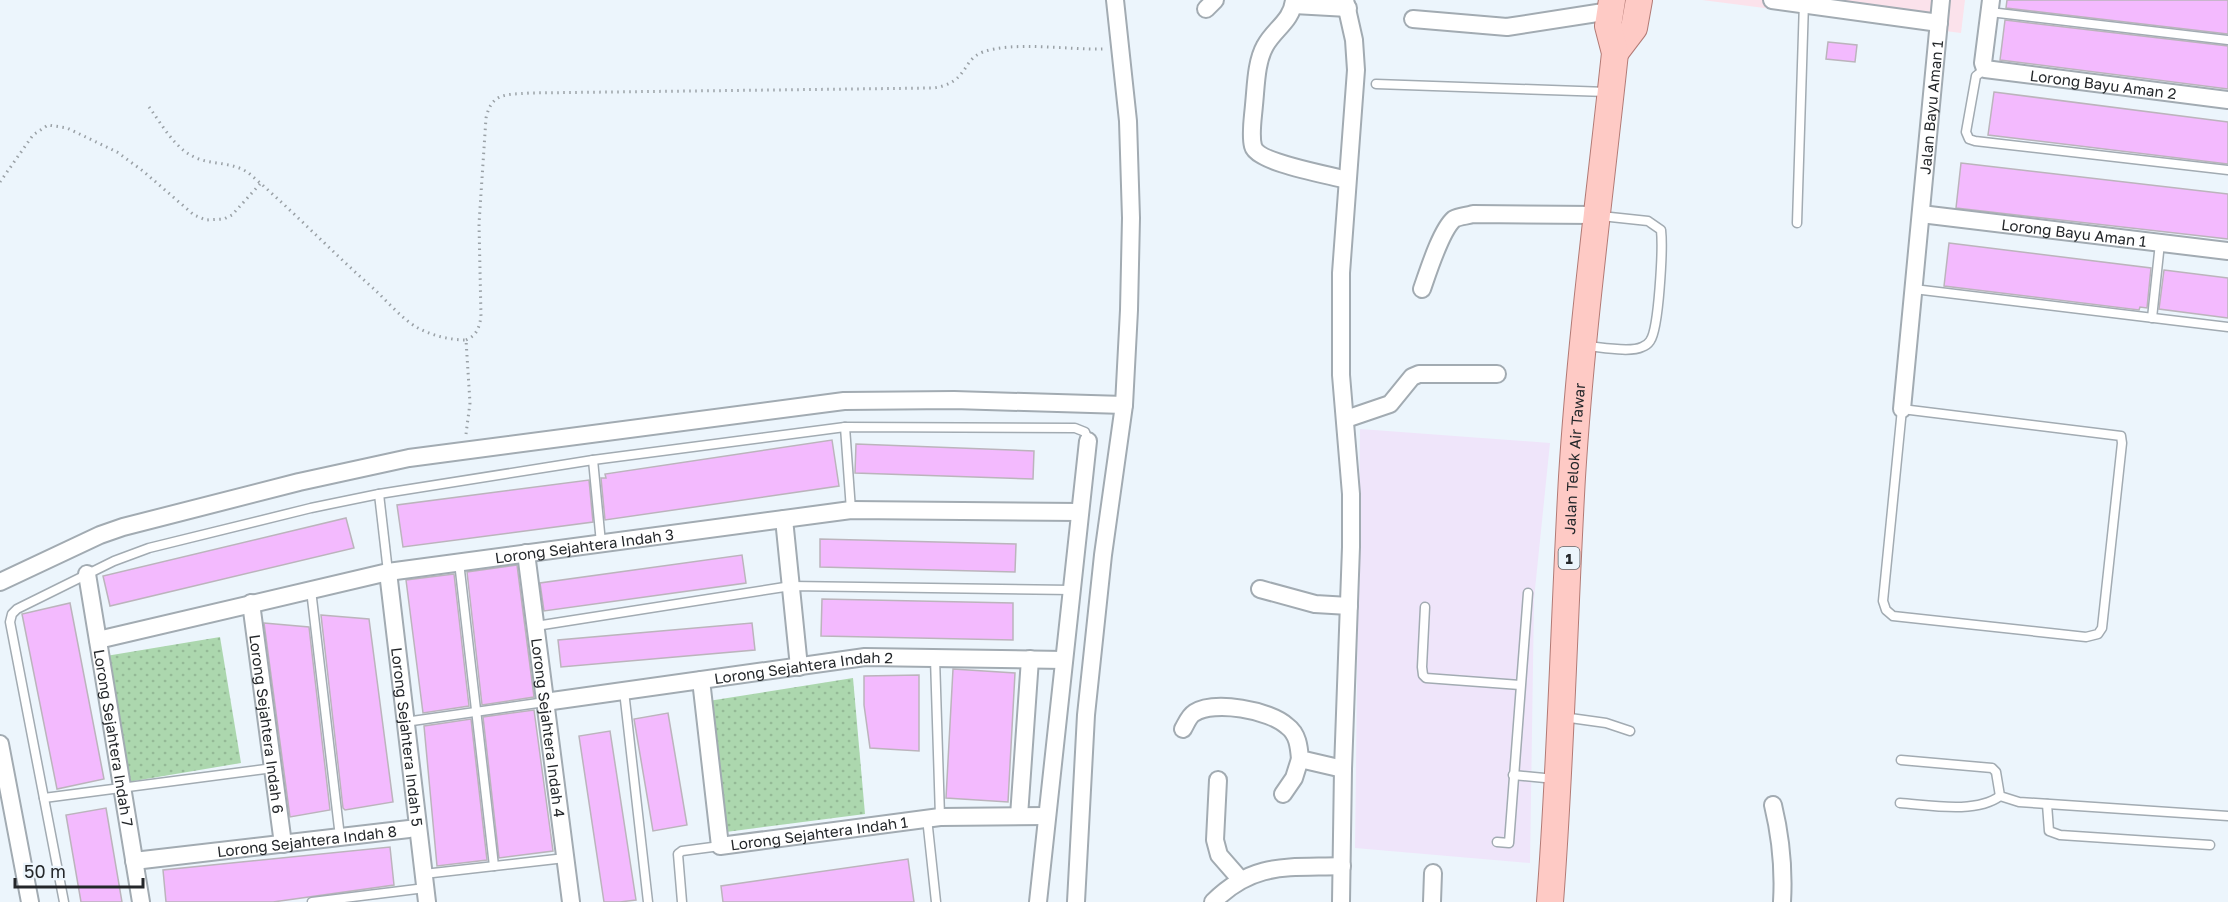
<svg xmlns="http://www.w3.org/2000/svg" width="2228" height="902" viewBox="0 0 2228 902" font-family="'Golos Text',sans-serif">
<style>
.commercial{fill:#fbe2eb}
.education{fill:#efe5fa}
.green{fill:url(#green-dots)}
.building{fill:#f3bafe;stroke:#bbb4bc;stroke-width:1.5}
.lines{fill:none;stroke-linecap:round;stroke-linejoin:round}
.lane-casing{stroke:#a2abb2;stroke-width:11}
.street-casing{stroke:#a2abb2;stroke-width:20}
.primary-casing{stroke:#b27a75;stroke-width:28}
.path{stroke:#9aa1a6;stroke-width:3;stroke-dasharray:1.5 4.5;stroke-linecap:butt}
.lane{stroke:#fff;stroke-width:8}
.street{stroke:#fff;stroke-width:16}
.primary{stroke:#fecac5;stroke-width:26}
.labels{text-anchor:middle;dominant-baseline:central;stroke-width:5;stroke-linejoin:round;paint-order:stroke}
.shield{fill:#ecf5fc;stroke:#606569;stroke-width:1.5}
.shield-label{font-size:14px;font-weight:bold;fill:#24272a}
.street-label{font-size:15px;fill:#24272a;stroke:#ecf5fc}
</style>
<defs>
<pattern id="green-dots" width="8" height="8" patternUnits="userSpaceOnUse" patternTransform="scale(1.5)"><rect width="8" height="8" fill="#acd7ae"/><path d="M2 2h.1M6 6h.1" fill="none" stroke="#94b996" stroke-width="1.8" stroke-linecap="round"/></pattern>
</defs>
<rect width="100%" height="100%" fill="#ecf5fc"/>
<path class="commercial" d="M1702,0H1965L1961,33Z"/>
<path class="education" d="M1360,429L1550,443L1534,599L1530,863L1355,848Z"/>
<g class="green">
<path d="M220,637L241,763L128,782L106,656Z"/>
<path d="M853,678L865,814L726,832L702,702Z"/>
</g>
<g class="building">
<path d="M2007,0H2228V34L2006,8Z"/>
<path d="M2005,20L2228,46V89L2000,60Z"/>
<path d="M1828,42L1857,45L1855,62L1826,59Z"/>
<path d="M1994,92L2228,122V164L1988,135Z"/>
<path d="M1961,163L2228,194V239L1956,208Z"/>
<path d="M1949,243L2151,268L2147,308L2140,307L2139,310L1944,286Z"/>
<path d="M2164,270L2228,278V318L2159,309Z"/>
<path d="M832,440L839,486L605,520L601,478H606L605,474Z"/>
<path d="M856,444L1034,451L1033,479L855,473Z"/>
<path d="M589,480L593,522L403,547L397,505Z"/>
<path d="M346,518L354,548L110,606L103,576Z"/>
<path d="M820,539L1016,544L1015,572L820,567Z"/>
<path d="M742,555L746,583L544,611L540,583Z"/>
<path d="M517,565L534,697L482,705L467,572Z"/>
<path d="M454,574L469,706L423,713L406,580Z"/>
<path d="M822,599L1013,603V640L821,636Z"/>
<path d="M70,603L104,779L57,789L22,614Z"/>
<path d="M321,615L369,619L393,802L345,810L343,808Z"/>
<path d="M264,623L309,627L330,810L290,817Z"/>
<path d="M752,623L755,650L561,667L558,640Z"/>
<path d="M953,669L1015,673L1008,802L946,798Z"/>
<path d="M919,675V751L870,748L864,705V676Z"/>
<path d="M534,710L553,851L499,858L483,717Z"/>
<path d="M668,713L687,825L653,831L634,719Z"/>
<path d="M471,719L487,860L437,866L424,726Z"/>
<path d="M610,731L636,900L620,902H604L579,736Z"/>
<path d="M106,808L122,902H81L66,815Z"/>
<path d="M390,847L394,885L273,902H166L163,870Z"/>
<path d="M908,859L914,902H723L721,886Z"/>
</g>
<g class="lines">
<defs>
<g id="lane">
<path d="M1990,12L2228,40"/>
<path d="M1985,69L1976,76L1966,132L1969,139L1975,141L2228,170"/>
<path d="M1376,84L1607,92"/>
<path d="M1797,223L1804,2"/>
<path d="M1914,289L2228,327"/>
<path d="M2152,318L2160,243"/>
<path d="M1586,346C1600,347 1630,353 1642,347C1645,346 1648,344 1650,341C1659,329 1663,248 1661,230L1648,221L1601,216"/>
<path d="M1902,409L2121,436L2122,443L2102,628L2098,634L2086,637L1893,616L1886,610L1883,601Z"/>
<path d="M845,427L851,510"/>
<path d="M593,460L601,543"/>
<path d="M379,494L388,572"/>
<path d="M459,562L494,866"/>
<path d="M311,590L340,837"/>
<path d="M1425,607L1422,667L1423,675L1426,678L1520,685"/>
<path d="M536,626L791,586L1072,590"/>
<path d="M935,658L940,817"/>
<path d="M624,691L648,902"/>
<path d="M1563,717L1606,723L1630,731"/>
<path d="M405,722L545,702"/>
<path d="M1901,760L1992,768L1996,772L2000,796L2019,802L2228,816"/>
<path d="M1513,775L1555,779"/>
<path d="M44,798L273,768"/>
<path d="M1900,803C1929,805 1976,814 2000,796"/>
<path d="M2047,804L2049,831L2060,835L2210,845"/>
<path d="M927,818L936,902"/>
<path d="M1497,842L1509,843L1528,593"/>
<path d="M424,874L565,858"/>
<path d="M64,902L10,622L12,614L17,609L114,561L149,548L311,508L379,494L593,460L845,427L1075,428L1085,432L1088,441"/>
<path d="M312,902L425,888"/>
<path d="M682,902L678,854L682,851L720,846"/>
</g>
<g id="street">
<path d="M1294,0C1292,21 1274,29 1265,46C1256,62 1256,86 1254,105C1253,118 1250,134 1253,146C1257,163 1330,175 1347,180"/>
<path d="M1772,0L1939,23"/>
<path id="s1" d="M1991,0L1983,63L1985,69L2228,100"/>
<path d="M1294,5L1348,8"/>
<path d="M1206,9L1215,0"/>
<path d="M1413,19L1507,27L1610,11"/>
<path id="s2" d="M1921,214L2228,251"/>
<path d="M1422,289C1428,272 1441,230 1454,219C1459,216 1467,216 1473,214L1596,215"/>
<path id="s3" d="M1902,409L1941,0"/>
<path d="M1346,419L1390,404L1412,377L1419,374H1497"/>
<path d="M784,519L799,667"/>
<path id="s4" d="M526,553L571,902"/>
<path id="s5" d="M388,572L427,902"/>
<path id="s6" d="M87,574L141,902"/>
<path d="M0,582L100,535L123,527L299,482L409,458L844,401L954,400L1124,405"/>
<path d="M1260,589L1315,604L1349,606"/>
<path id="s7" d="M251,603L283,844"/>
<path id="s8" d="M98,640L388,572L851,510L1080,512"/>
<path id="s9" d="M701,680L720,846L940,817L1047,816"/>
<path id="s10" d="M545,702L865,657L1064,660"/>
<path d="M1183,729C1186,724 1189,716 1194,713C1214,700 1270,710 1287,726C1298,734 1299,747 1300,759L1343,769"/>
<path d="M0,744L30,902"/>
<path d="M1218,780L1215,840L1219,855L1240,879"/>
<path d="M1283,794L1294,778L1300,759"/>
<path d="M1773,805C1781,838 1784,868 1782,902"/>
<path d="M1019,816L1030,659"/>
<path id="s11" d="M134,861L409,829"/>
<path d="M1038,902L1088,441"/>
<path d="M1076,902L1086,715L1103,555L1124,405L1129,310L1131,218L1128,121L1115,0"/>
<path d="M1213,902C1254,861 1289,868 1342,866"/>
<path d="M1341,902L1343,769L1351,547V494L1341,375V273L1356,70L1354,40L1345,0"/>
<path d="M1432,902L1433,873"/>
</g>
<g id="primary">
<path d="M1615,53L1634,28L1639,0"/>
<path id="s12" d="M1550,902C1561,760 1564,618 1572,477C1581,335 1600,194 1615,53L1608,26L1612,0"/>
</g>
</defs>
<use href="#lane" class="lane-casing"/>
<use href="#street" class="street-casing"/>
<use href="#primary" class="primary-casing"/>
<g class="path">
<path d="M149,107C163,126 176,151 199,159C216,165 236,162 251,175C293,211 332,252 374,289C388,302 402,319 418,328C433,336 450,340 466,340L470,403L466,434"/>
<path d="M0,182L33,135L48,125L67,128L117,152L143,171L194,215L206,220L224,219L232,215L260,184"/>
<path d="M466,340C477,335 479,328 481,317L479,224L486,118C492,92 506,95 529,93L933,88C969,83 961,60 983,52C1013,41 1069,50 1103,49"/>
</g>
<use href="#lane" class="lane"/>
<use href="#street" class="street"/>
<use href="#primary" class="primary"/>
</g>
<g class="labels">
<rect class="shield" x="1558.5" y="547" width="21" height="22" rx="4.5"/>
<g class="shield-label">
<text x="1569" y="558">1</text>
</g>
<g class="street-label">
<text stroke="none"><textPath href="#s1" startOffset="189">Lorong Bayu Aman 2</textPath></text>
<text stroke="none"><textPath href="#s3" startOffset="303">Jalan Bayu Aman 1</textPath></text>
<text stroke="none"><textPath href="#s2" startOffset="154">Lorong Bayu Aman 1</textPath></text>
<text stroke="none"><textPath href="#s12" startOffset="444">Jalan Telok Air Tawar</textPath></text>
<text stroke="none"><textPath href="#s8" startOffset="496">Lorong Sejahtera Indah 3</textPath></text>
<text stroke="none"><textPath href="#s10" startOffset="261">Lorong Sejahtera Indah 2</textPath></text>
<text stroke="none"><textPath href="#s7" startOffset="122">Lorong Sejahtera Indah 6</textPath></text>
<text stroke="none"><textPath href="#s4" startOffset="176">Lorong Sejahtera Indah 4</textPath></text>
<text stroke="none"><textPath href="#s5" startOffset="166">Lorong Sejahtera Indah 5</textPath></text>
<text stroke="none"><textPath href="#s6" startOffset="166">Lorong Sejahtera Indah 7</textPath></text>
<text stroke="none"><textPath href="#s9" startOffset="267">Lorong Sejahtera Indah 1</textPath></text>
<text stroke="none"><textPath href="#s11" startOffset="174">Lorong Sejahtera Indah 8</textPath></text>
</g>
</g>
<path d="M15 878v9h128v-9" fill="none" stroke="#24272a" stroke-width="3"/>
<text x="24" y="878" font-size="18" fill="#24272a" stroke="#ecf5fc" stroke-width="4.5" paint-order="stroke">50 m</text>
</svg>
